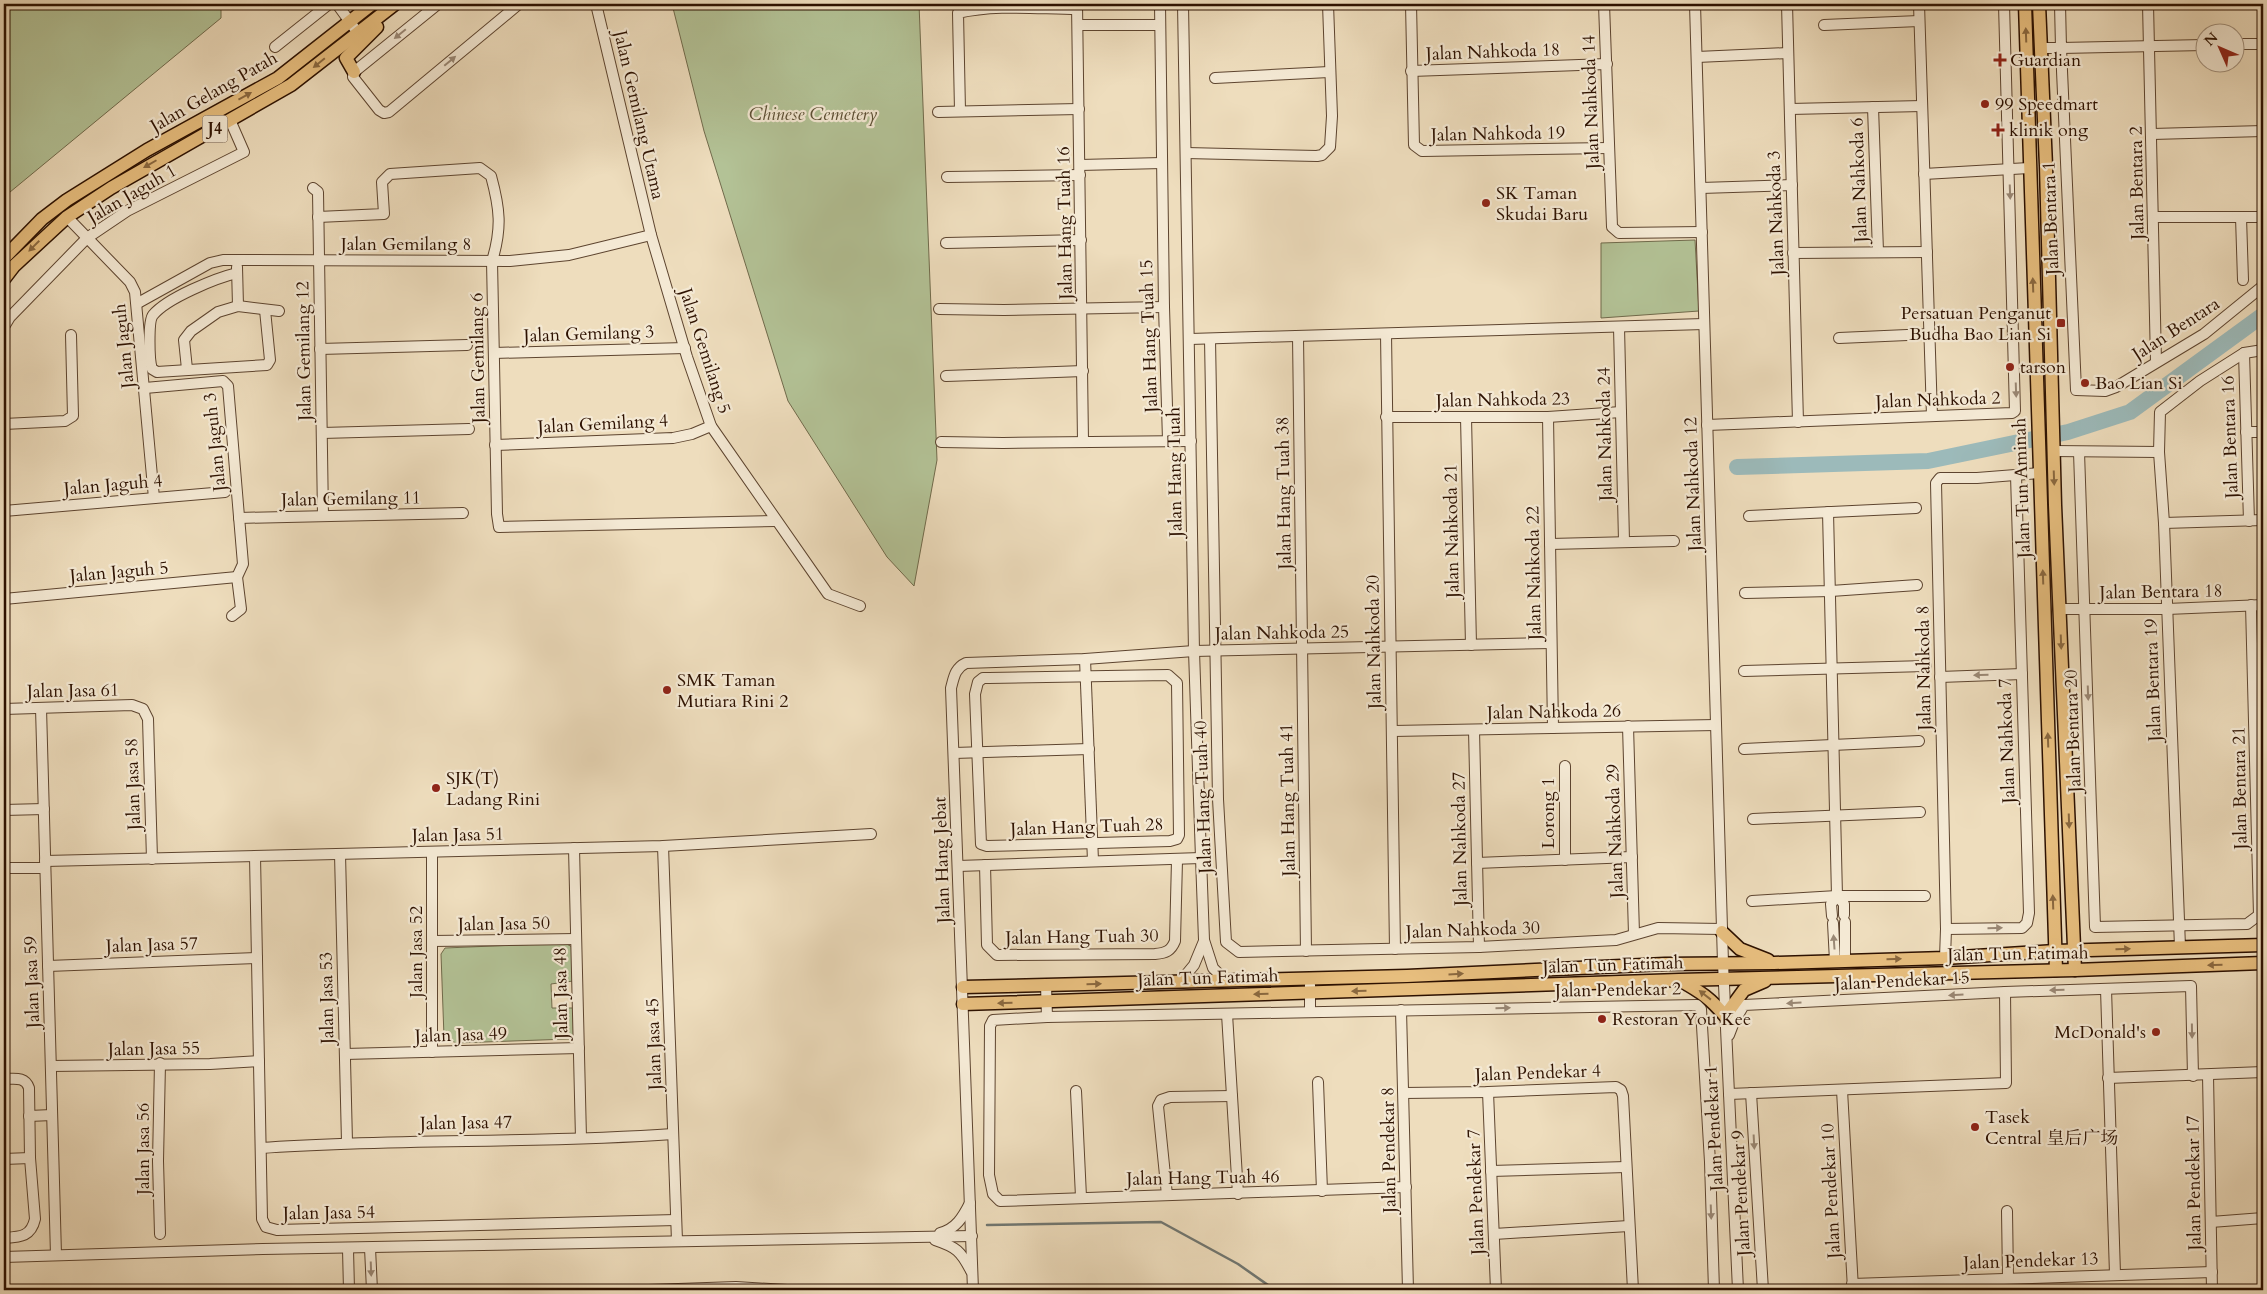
<svg xmlns="http://www.w3.org/2000/svg" width="2267" height="1294" viewBox="0 0 2267 1294" font-family="Cardo,'Noto Serif SC',serif">
<style>
.green{fill:#b3c296;stroke:#706a4b}
.lines{fill:none;stroke-linecap:round;stroke-linejoin:round}
.stream{stroke:#707670;stroke-width:2.5}
.river{stroke:#9cbaba;stroke-width:16}
.minor-casing{stroke:#5d442f;stroke-width:12}
.major-casing{stroke:#2d1100;stroke-width:15}
.minor{stroke:#f4e9d4;stroke-width:10}
.major{stroke:#e7be7e;stroke-width:12}
.oneway{fill:#9a8875}
.oneway2{fill:#8a683f}
.poi-dot{fill:#8f2418;stroke:#f4e9d4;stroke-width:2}
.labels{text-anchor:middle;dominant-baseline:central;stroke-width:4.5;stroke-linejoin:round;paint-order:stroke}
.shield{fill:#f4e9d4;stroke:#695240;stroke-width:1}
.shield-label{font-size:16px;font-weight:bold;fill:#2d1100}
.street-label{font-size:18px;fill:#2d1100;stroke:#f4e9d4}
.poi-label{font-size:18px;fill:#2d1100;stroke:#f4e9d4;text-anchor:start}
.park-label{font-size:18px;font-style:italic;fill:#5c4f34;stroke:#f4e9d4}
</style>
<rect width="100%" height="100%" fill="#eeddbd"/>
<filter id="stains"><feTurbulence type="fractalNoise" baseFrequency=".004" numOctaves="4"/><feColorMatrix values="0 0 0 0 .2 0 0 0 0 .09 0 0 0 0 .02 0 0 0 .5 -.17"/></filter>
<radialGradient id="worn" r=".72"><stop offset=".6" stop-color="#630" stop-opacity="0"/><stop offset="1" stop-color="#630" stop-opacity=".3"/></radialGradient>
<g class="green">
<path d="M4,4H221V18L4,197Z"/>
<path d="M672,4H919L937,460L914,586L887,557L788,401L704,131Z"/>
<path d="M1695,240L1699,311L1601,318V243Z"/>
<path d="M565,943L572,947L573,981L551,984L552,1008H575L574,1034L569,1039L456,1043L444,1037L441,954L445,948Z"/>
</g>
<g class="lines">
<path class="stream" d="M987,1225L1161,1222L1238,1264L1275,1290"/>
<path class="river" d="M1737,467L1928,461L2068,432L2130,412L2263,315"/>
<defs>
<g id="minor">
<path d="M337,4L358,33"/>
<path d="M438,4L354,72L353,77L379,110L384,113L389,112L519,4"/>
<path d="M596,4L651,235L687,357L711,426L828,594L860,606"/>
<path d="M1077,4L1083,441"/>
<path d="M1160,4L1164,307L1168,440"/>
<path d="M1183,4L1194,651L1201,858L1204,940L1213,968L1226,981"/>
<path d="M1411,4L1414,145L1422,151L1609,148"/>
<path d="M1604,4L1612,227L1619,233L1702,232"/>
<path d="M1695,4L1723,963L1738,1290"/>
<path d="M1787,4L1798,422"/>
<path d="M1919,4L1932,416"/>
<path d="M2060,4L2061,48L2204,45"/>
<path d="M2148,4L2156,362"/>
<path d="M1078,25H1160"/>
<path d="M1824,25L1919,21"/>
<path d="M2234,44H2263"/>
<path d="M275,47L329,4"/>
<path d="M2041,48H2061L2076,390L2105,391L2116,387L2204,334L2263,286"/>
<path d="M1697,57L1788,53"/>
<path d="M1411,71L1607,64"/>
<path d="M1215,78L1329,72"/>
<path d="M1873,107L1878,252"/>
<path d="M1790,109L1922,106"/>
<path d="M960,111L958,13C996,4 1039,9 1077,9"/>
<path d="M938,112L1079,109"/>
<path d="M2152,134L2263,131"/>
<path d="M1186,153L1317,156L1322,155L1330,147L1332,116L1328,4"/>
<path d="M1080,165L1162,163"/>
<path d="M1924,174L2029,168"/>
<path d="M947,177L1080,175"/>
<path d="M313,188L318,192L323,516"/>
<path d="M1701,188L1792,185"/>
<path d="M67,217L130,282L135,292L154,498"/>
<path d="M318,217L384,214L382,182L390,174L480,168L491,176C500,209 502,228 492,261L497,514L499,527L775,521"/>
<path d="M2154,217H2263"/>
<path d="M2241,217L2243,280"/>
<path d="M946,243L1081,240"/>
<path d="M1793,253L1927,252"/>
<path d="M237,267L238,306"/>
<path d="M237,273C216,278 167,298 153,315C148,321 149,361 152,369L157,372L267,365L270,360L265,310"/>
<path d="M138,303L210,263L223,260L510,261L569,255L651,235"/>
<path d="M939,309L1004,310L1164,307"/>
<path d="M4,327L10,317L87,238L127,211L244,152L230,120"/>
<path d="M1619,327L1624,541"/>
<path d="M1386,334L1395,949"/>
<path d="M1298,336L1306,951"/>
<path d="M1839,338L1930,334"/>
<path d="M1190,339L1704,324"/>
<path d="M1210,339L1218,799L1226,942L1239,952L1479,947L1616,940L1658,928L1722,929"/>
<path d="M320,349L467,345"/>
<path d="M494,353L685,348"/>
<path d="M2244,353L2249,521"/>
<path d="M187,369L184,340L191,331L218,312L238,306L279,311"/>
<path d="M946,376L1083,371"/>
<path d="M145,388L223,381L228,386L243,564L237,577"/>
<path d="M1386,417H1548L1621,412"/>
<path d="M1466,417L1471,645"/>
<path d="M1548,417L1553,728"/>
<path d="M4,424L65,421L73,416L71,335"/>
<path d="M1707,425L2012,413L2015,411L2004,4"/>
<path d="M2246,432H2263"/>
<path d="M322,433L469,429"/>
<path d="M941,442L1003,443L1191,441"/>
<path d="M495,445L673,438L692,434L711,426"/>
<path d="M2053,451L2159,452"/>
<path d="M2079,452L2095,927L2247,924L2259,915L2251,605"/>
<path d="M4,511L225,492"/>
<path d="M1828,512L1837,896L1831,904L1832,916"/>
<path d="M1749,516L1916,508"/>
<path d="M239,518L463,513"/>
<path d="M2164,523L2263,520"/>
<path d="M1550,544L1674,541"/>
<path d="M1745,593L1831,591L1917,585"/>
<path d="M4,599L237,577"/>
<path d="M2060,609H2167L2263,605"/>
<path d="M232,616L241,609L237,577"/>
<path d="M1085,659L1093,861"/>
<path d="M1744,671L1926,666"/>
<path d="M1168,675L1177,683L1179,835L1177,839L1170,841L987,846L981,844L975,694L978,682L983,678H989Z"/>
<path d="M1940,677L2022,674"/>
<path d="M41,708L56,1255"/>
<path d="M4,709L132,705L143,709L148,719L152,859"/>
<path d="M1628,726L1634,934"/>
<path d="M1474,730L1479,947"/>
<path d="M1393,731L1716,725"/>
<path d="M1744,749L1919,741"/>
<path d="M954,753L1089,749"/>
<path d="M4,810L44,809"/>
<path d="M1753,819L1920,812"/>
<path d="M663,846L677,1241"/>
<path d="M574,848L581,1138"/>
<path d="M432,852V1052"/>
<path d="M340,854L347,1142"/>
<path d="M255,856L262,1219L266,1227L277,1230L676,1220"/>
<path d="M1565,860V766"/>
<path d="M45,861L663,846L871,834"/>
<path d="M1477,863L1632,857"/>
<path d="M985,865L987,945L997,955L1155,954C1166,953 1171,951 1175,941L1177,860"/>
<path d="M958,866L1201,858"/>
<path d="M4,868H45"/>
<path d="M1837,896L1844,904V915"/>
<path d="M1752,901L1837,896H1925"/>
<path d="M1845,922V961"/>
<path d="M1833,923L1835,961"/>
<path d="M1946,929L2022,928L2027,923L2029,913L2016,475"/>
<path d="M432,941L576,939"/>
<path d="M2180,947L2164,523L2159,452L2160,412L2200,381L2244,353L2263,350"/>
<path d="M1945,958L1946,929L1936,483L1940,478H1977L2039,473"/>
<path d="M48,966L257,958"/>
<path d="M1180,982L1194,965L1204,941"/>
<path d="M1046,985L1047,1017"/>
<path d="M1310,985V1012"/>
<path d="M2106,989L2115,1274"/>
<path d="M1401,1010L1408,1290"/>
<path d="M1227,1014L1238,1194"/>
<path d="M1729,1035L1734,1022L1744,1005L2005,992L2191,986L2193,1076"/>
<path d="M345,1054L579,1048"/>
<path d="M51,1066L210,1064L259,1061"/>
<path d="M2208,1075L2212,1290"/>
<path d="M2108,1078L2263,1072"/>
<path d="M4,1079C14,1079 25,1076 29,1088L30,1158L35,1219C31,1237 20,1237 4,1238"/>
<path d="M1318,1082L1322,1191"/>
<path d="M1842,1090L1853,1289"/>
<path d="M1076,1091L1081,1197"/>
<path d="M1488,1092L1496,1290"/>
<path d="M1404,1093L1488,1092L1616,1087L1621,1090L1623,1096L1633,1290"/>
<path d="M1751,1093L1763,1290"/>
<path d="M1729,1094L2006,1083L2005,992"/>
<path d="M29,1116L52,1115"/>
<path d="M261,1148C398,1138 536,1144 673,1134"/>
<path d="M4,1159L30,1158"/>
<path d="M1491,1171L1626,1167"/>
<path d="M1406,1187L1000,1201L993,1194L989,1175L990,1026L993,1020L1047,1017L1697,1005L1701,1009L1710,1162L1714,1290"/>
<path d="M1167,1195L1158,1106L1161,1100L1170,1097L1232,1096"/>
<path d="M2007,1211L2008,1278"/>
<path d="M2211,1222L2263,1218"/>
<path d="M940,1233C956,1229 963,1217 970,1203"/>
<path d="M160,1234L158,1161L160,1063"/>
<path d="M1494,1234L1629,1226"/>
<path d="M935,1240C956,1247 961,1251 971,1271"/>
<path d="M370,1248L372,1290"/>
<path d="M348,1249L349,1290"/>
<path d="M4,1257L263,1249L972,1236"/>
<path d="M1852,1284L2212,1272"/>
<path d="M649,1290L736,1287L787,1290"/>
<path d="M973,1290L951,688C954,677 955,668 966,663L1085,659L1194,651L1551,643"/>
</g>
<g id="major">
<path d="M2025,4L2056,970"/>
<path d="M2039,4L2046,166L2055,505L2075,970"/>
<path d="M354,72L346,58L377,27"/>
<path d="M4,258L42,219L67,200L147,150L278,78L372,4"/>
<path d="M4,279L14,266L67,217L111,188L291,85L395,4"/>
<path d="M1722,932L1740,949L1768,960"/>
<path d="M1681,981C1701,992 1711,999 1725,1016L1744,990L1765,981"/>
<path d="M963,987L1407,976L1665,964L1774,963L1945,958L2055,951L2263,945"/>
<path d="M963,1004L1679,980L2075,970L2263,963"/>
</g>
</defs>
<use href="#minor" class="minor-casing"/>
<use href="#major" class="major-casing"/>
<use href="#minor" class="minor"/>
<use href="#major" class="major"/>
</g>
<defs><path id="oneway-solid" d="M-6-.8H1V-3.2L6.5 0L1 3.2V.8H-6Z" transform="scale(1.25)"/></defs>
<g class="oneway">
<use href="#oneway-solid" transform="translate(400 34) rotate(141)"/>
<use href="#oneway-solid" transform="translate(450 61) rotate(-40)"/>
<use href="#oneway-solid" transform="translate(2010 192) rotate(88)"/>
<use href="#oneway-solid" transform="translate(2016 390) rotate(88)"/>
<use href="#oneway-solid" transform="translate(1981 675) rotate(178)"/>
<use href="#oneway-solid" transform="translate(2088 693) rotate(88)"/>
<use href="#oneway-solid" transform="translate(1995 928) rotate(-1)"/>
<use href="#oneway-solid" transform="translate(1834 942) rotate(-94)"/>
<use href="#oneway-solid" transform="translate(2057 990) rotate(178)"/>
<use href="#oneway-solid" transform="translate(1956 995) rotate(177)"/>
<use href="#oneway-solid" transform="translate(1794 1003) rotate(177)"/>
<use href="#oneway-solid" transform="translate(1503 1008) rotate(-1)"/>
<use href="#oneway-solid" transform="translate(2192 1031) rotate(89)"/>
<use href="#oneway-solid" transform="translate(1754 1142) rotate(87)"/>
<use href="#oneway-solid" transform="translate(1711 1212) rotate(88)"/>
<use href="#oneway-solid" transform="translate(371 1269) rotate(88)"/>
</g>
<g class="oneway2">
<use href="#oneway-solid" transform="translate(2026 35) rotate(-92)"/>
<use href="#oneway-solid" transform="translate(319 63) rotate(141)"/>
<use href="#oneway-solid" transform="translate(245 96) rotate(-29)"/>
<use href="#oneway-solid" transform="translate(150 164) rotate(150)"/>
<use href="#oneway-solid" transform="translate(34 246) rotate(135)"/>
<use href="#oneway-solid" transform="translate(2033 285) rotate(-92)"/>
<use href="#oneway-solid" transform="translate(2054 478) rotate(88)"/>
<use href="#oneway-solid" transform="translate(2043 577) rotate(-92)"/>
<use href="#oneway-solid" transform="translate(2061 642) rotate(88)"/>
<use href="#oneway-solid" transform="translate(2048 740) rotate(-92)"/>
<use href="#oneway-solid" transform="translate(2069 821) rotate(88)"/>
<use href="#oneway-solid" transform="translate(2053 902) rotate(-92)"/>
<use href="#oneway-solid" transform="translate(2123 949) rotate(-2)"/>
<use href="#oneway-solid" transform="translate(1894 959) rotate(-1)"/>
<use href="#oneway-solid" transform="translate(2215 965) rotate(178)"/>
<use href="#oneway-solid" transform="translate(1456 974) rotate(-3)"/>
<use href="#oneway-solid" transform="translate(1094 984) rotate(-1)"/>
<use href="#oneway-solid" transform="translate(1359 991) rotate(178)"/>
<use href="#oneway-solid" transform="translate(1261 994) rotate(178)"/>
<use href="#oneway-solid" transform="translate(1705 995) rotate(-142)"/>
<use href="#oneway-solid" transform="translate(1005 1003) rotate(178)"/>
</g>
<g class="poi-dot">
<path d="M1997.5 52.5h5v5h5v5h-5v5h-5v-5h-5v-5h5z"/>
<circle cx="1985" cy="104" r="5"/>
<path d="M1995.5 122.5h5v5h5v5h-5v5h-5v-5h-5v-5h5z"/>
<circle cx="1486" cy="203" r="5"/>
<rect x="2056" y="318" width="10" height="10" rx="2.5"/>
<circle cx="2010" cy="367" r="5"/>
<circle cx="2085" cy="383" r="5"/>
<circle cx="667" cy="690" r="5"/>
<circle cx="436" cy="788" r="5"/>
<circle cx="1602" cy="1019" r="5"/>
<circle cx="2156" cy="1032" r="5"/>
<circle cx="1975" cy="1127" r="5"/>
</g>
<g class="labels">
<rect class="shield" x="202.5" y="115.5" width="25" height="27" rx="4"/>
<g class="shield-label">
<text x="215" y="129">J4</text>
</g>
<g class="street-label">
<text transform="translate(1493 52) rotate(-2)">Jalan Nahkoda 18</text>
<text transform="translate(214 92) rotate(-30)">Jalan Gelang Patah</text>
<text transform="translate(1591 102) rotate(-92)">Jalan Nahkoda 14</text>
<text transform="translate(639 115) rotate(77)">Jalan Gemilang Utama</text>
<text transform="translate(1498 134) rotate(-1)">Jalan Nahkoda 19</text>
<text transform="translate(1859 180) rotate(-92)">Jalan Nahkoda 6</text>
<text transform="translate(2137 183) rotate(-91)">Jalan Bentara 2</text>
<text transform="translate(132 194) rotate(-30)">Jalan Jaguh 1</text>
<text transform="translate(1776 213) rotate(-92)">Jalan Nahkoda 3</text>
<text transform="translate(2051 218) rotate(-92)">Jalan Bentara 1</text>
<text transform="translate(1065 223) rotate(-91)">Jalan Hang Tuah 16</text>
<text x="406" y="244">Jalan Gemilang 8</text>
<text transform="translate(2176 329) rotate(-33)">Jalan Bentara</text>
<text transform="translate(589 334) rotate(-2)">Jalan Gemilang 3</text>
<text transform="translate(1149 336) rotate(-92)">Jalan Hang Tuah 15</text>
<text transform="translate(124 346) rotate(-96)">Jalan Jaguh</text>
<text transform="translate(304 351) rotate(-91)">Jalan Gemilang 12</text>
<text transform="translate(705 351) rotate(72)">Jalan Gemilang 5</text>
<text transform="translate(478 358) rotate(-91)">Jalan Gemilang 6</text>
<text transform="translate(1503 400) rotate(-1)">Jalan Nahkoda 23</text>
<text transform="translate(1938 400) rotate(-2)">Jalan Nahkoda 2</text>
<text transform="translate(603 424) rotate(-3)">Jalan Gemilang 4</text>
<text transform="translate(1605 434) rotate(-91)">Jalan Nahkoda 24</text>
<text transform="translate(2230 437) rotate(-92)">Jalan Bentara 16</text>
<text transform="translate(215 442) rotate(-96)">Jalan Jaguh 3</text>
<text transform="translate(1175 472) rotate(-91)">Jalan Hang Tuah</text>
<text transform="translate(1693 484) rotate(-92)">Jalan Nahkoda 12</text>
<text transform="translate(113 485) rotate(-5)">Jalan Jaguh 4</text>
<text transform="translate(2022 488) rotate(-92)">Jalan Tun Aminah</text>
<text transform="translate(1284 493) rotate(-91)">Jalan Hang Tuah 38</text>
<text transform="translate(351 499) rotate(-1)">Jalan Gemilang 11</text>
<text transform="translate(1452 531) rotate(-91)">Jalan Nahkoda 21</text>
<text transform="translate(119 572) rotate(-5)">Jalan Jaguh 5</text>
<text transform="translate(1534 573) rotate(-91)">Jalan Nahkoda 22</text>
<text transform="translate(2161 592) rotate(-1)">Jalan Bentara 18</text>
<text transform="translate(1282 633) rotate(-1)">Jalan Nahkoda 25</text>
<text transform="translate(1374 642) rotate(-91)">Jalan Nahkoda 20</text>
<text transform="translate(1924 668) rotate(-91)">Jalan Nahkoda 8</text>
<text transform="translate(2153 680) rotate(-92)">Jalan Bentara 19</text>
<text transform="translate(73 691) rotate(-1)">Jalan Jasa 61</text>
<text transform="translate(1554 712) rotate(-1)">Jalan Nahkoda 26</text>
<text transform="translate(2073 731) rotate(-92)">Jalan Bentara 20</text>
<text transform="translate(2007 741) rotate(-92)">Jalan Nahkoda 7</text>
<text transform="translate(133 784) rotate(-92)">Jalan Jasa 58</text>
<text transform="translate(2240 788) rotate(-91)">Jalan Bentara 21</text>
<text transform="translate(1203 797) rotate(-92)">Jalan Hang Tuah 40</text>
<text transform="translate(1288 800) rotate(-91)">Jalan Hang Tuah 41</text>
<text transform="translate(1548 813) rotate(-90)">Lorong 1</text>
<text transform="translate(1087 827) rotate(-2)">Jalan Hang Tuah 28</text>
<text transform="translate(1615 831) rotate(-92)">Jalan Nahkoda 29</text>
<text transform="translate(458 835) rotate(-1)">Jalan Jasa 51</text>
<text transform="translate(1460 839) rotate(-91)">Jalan Nahkoda 27</text>
<text transform="translate(942 860) rotate(-92)">Jalan Hang Jebat</text>
<text transform="translate(504 924) rotate(-1)">Jalan Jasa 50</text>
<text transform="translate(1473 930) rotate(-2)">Jalan Nahkoda 30</text>
<text transform="translate(1082 937) rotate(-1)">Jalan Hang Tuah 30</text>
<text transform="translate(152 945) rotate(-2)">Jalan Jasa 57</text>
<text transform="translate(416 952) rotate(-90)">Jalan Jasa 52</text>
<text transform="translate(2018 954) rotate(-1)">Jalan Tun Fatimah</text>
<text transform="translate(1613 965) rotate(-2)">Jalan Tun Fatimah</text>
<text transform="translate(1208 978) rotate(-2)">Jalan Tun Fatimah</text>
<text transform="translate(1902 981) rotate(-3)">Jalan Pendekar 15</text>
<text transform="translate(32 982) rotate(-92)">Jalan Jasa 59</text>
<text transform="translate(1618 990) rotate(-1)">Jalan Pendekar 2</text>
<text transform="translate(561 993) rotate(-91)">Jalan Jasa 48</text>
<text transform="translate(327 998) rotate(-91)">Jalan Jasa 53</text>
<text transform="translate(461 1035) rotate(-2)">Jalan Jasa 49</text>
<text transform="translate(654 1044) rotate(-92)">Jalan Jasa 45</text>
<text transform="translate(154 1049) rotate(-1)">Jalan Jasa 55</text>
<text transform="translate(1538 1073) rotate(-2)">Jalan Pendekar 4</text>
<text transform="translate(466 1123) rotate(-1)">Jalan Jasa 47</text>
<text transform="translate(1714 1128) rotate(-93)">Jalan Pendekar 1</text>
<text transform="translate(143 1149) rotate(-90)">Jalan Jasa 56</text>
<text transform="translate(1389 1150) rotate(-91)">Jalan Pendekar 8</text>
<text transform="translate(1203 1178) rotate(-1)">Jalan Hang Tuah 46</text>
<text transform="translate(2194 1183) rotate(-91)">Jalan Pendekar 17</text>
<text transform="translate(1831 1191) rotate(-93)">Jalan Pendekar 10</text>
<text transform="translate(1476 1192) rotate(-92)">Jalan Pendekar 7</text>
<text transform="translate(1741 1193) rotate(-93)">Jalan Pendekar 9</text>
<text transform="translate(329 1213) rotate(-1)">Jalan Jasa 54</text>
<text transform="translate(2031 1261) rotate(-2)">Jalan Pendekar 13</text>
</g>
<g class="poi-label">
<text x="2010" y="60">Guardian</text>
<text x="1995" y="104">99 Speedmart</text>
<text x="2009" y="130">klinik ong</text>
<text x="1496" y="193">SK Taman<tspan x="1496" dy="21">Skudai Baru</tspan></text>
<text x="2051" y="313" text-anchor="end">Persatuan Penganut<tspan x="2051" dy="21">Budha Bao Lian Si</tspan></text>
<text x="2020" y="367">tarson</text>
<text x="2095" y="383">Bao Lian Si</text>
<text x="677" y="680">SMK Taman<tspan x="677" dy="21">Mutiara Rini 2</tspan></text>
<text x="446" y="778">SJK(T)<tspan x="446" dy="21">Ladang Rini</tspan></text>
<text x="1612" y="1019">Restoran You Kee</text>
<text x="2146" y="1032" text-anchor="end">McDonald's</text>
<text x="1985" y="1117">Tasek<tspan x="1985" dy="21">Central 皇后广场</tspan></text>
</g>
<g class="park-label">
<text x="813" y="114">Chinese Cemetery</text>
</g>
</g>
<rect width="2267" height="1294" fill="none" stroke="#eeddbd" stroke-width="20"/>
<rect x="5" y="5" width="2257" height="1284" fill="none" stroke="#2d1100" stroke-width="2.5"/>
<rect x="10" y="10" width="2247" height="1274" fill="none" stroke="#2d1100"/>
<g transform="translate(2220 48) rotate(315)"><circle r="24" fill="#f4e9d4" stroke="#a4937f"/>
<path d="M0-4L9 19L0 12L-9 19Z" fill="#8f2418"/>
<text y="-8" font-size="14" font-weight="bold" text-anchor="middle" fill="#2d1100">N</text>
</g>
<rect width="100%" height="100%" filter="url(#stains)"/>
<rect width="100%" height="100%" fill="url(#worn)"/>
</svg>
